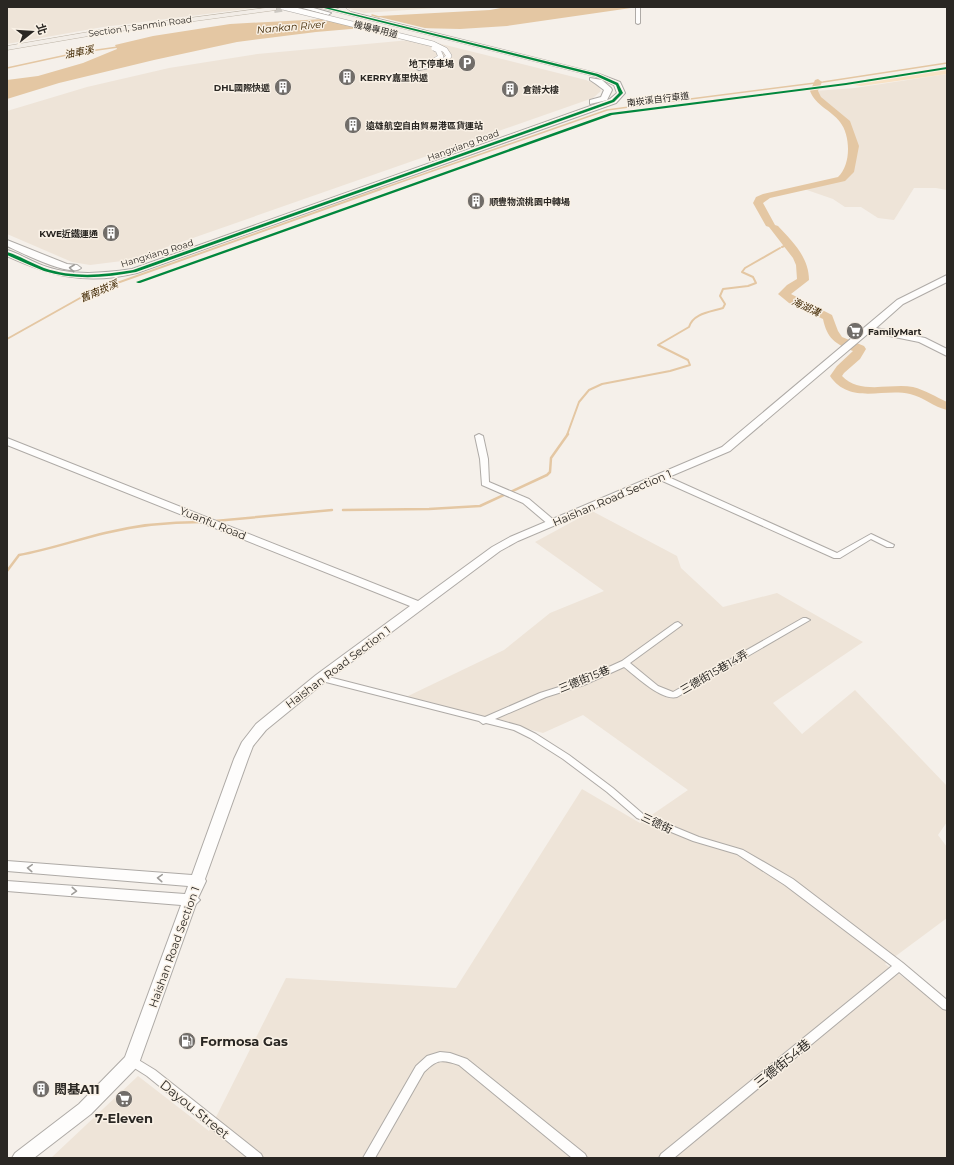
<svg xmlns="http://www.w3.org/2000/svg" width="954" height="1165" viewBox="0 0 954 1165" font-family="Montserrat,'Noto Sans TC',sans-serif">
<style>
.built{fill:#eee4d8}
.green{fill:#f8e2c5}
.water{fill:#e4c7a3}
.pier{fill:#f5f0ea}
.lines{fill:none;stroke-linecap:round;stroke-linejoin:round}
.stream-far2{stroke:#e4c7a3;stroke-width:1.5}
.stream-far1{stroke:#e4c7a3;stroke-width:2}
.stream{stroke:#e4c7a3;stroke-width:2.5}
.river{fill:#e4c7a3;fill-rule:evenodd}
.primary-tunnel{stroke:#ccc8c2;stroke-width:8;stroke-dasharray:8 4;stroke-linecap:butt}
.street-casing{stroke:#aeaaa6;stroke-width:2}
.secondary-casing{stroke:#aeaaa6;stroke-width:2}
.primary-casing{stroke:#bdb4a7;stroke-width:1}
.street{fill:#fefdfc;fill-rule:evenodd}
.secondary{fill:#fefdfc;fill-rule:evenodd}
.primary{fill:#f2ede7;fill-rule:evenodd}
.street-bridge-casing{stroke:#aeaaa6;stroke-width:6;stroke-linecap:butt}
.street-bridge{stroke:#fefdfc;stroke-width:5}
.cycleway-casing{stroke:#f9f1e6;stroke-width:2}
.cycleway{fill:#00873e;fill-rule:evenodd}
.oneway{stroke:#9f9d9a}
.labels{text-anchor:middle;dominant-baseline:central;stroke-width:3;stroke-linejoin:round;paint-order:stroke}
.far-street-label{font-size:9px;fill:#2a2723;stroke:#f9f1e6}
.far-poi-label{font-size:9px;font-weight:bold;fill:#2a2723;stroke:#f9f1e6;text-anchor:start}
.far-water-label{font-size:10px;font-style:italic;fill:#402700;stroke:#f9f1e6}
.street-label{font-size:11px;fill:#2a2723;stroke:#f9f1e6}
.near-poi-label{font-size:13px;font-weight:bold;fill:#2a2723;stroke:#f9f1e6;text-anchor:start}
.near-street-label{font-size:13px;fill:#2a2723;stroke:#f9f1e6}
</style>
<rect width="100%" height="100%" fill="#f5f0ea"/>
<g class="built">
<path d="M7,7H261L103,27L7,44Z"/>
<path d="M343,7H450L364,13Z"/>
<path d="M421,39L586,80L598,85L601,91L593,98L130,260L90,265L72,262L7,234V111L87,87L169,68L257,54Z"/>
<path d="M947,74V190L936,188H914L894,220L878,218L861,207H845L833,199L804,189L841,179L849,172L854,146L845,121L817,98L814,91L855,88Z"/>
<path d="M592,511L677,556L681,568L723,607L777,593L863,642L773,703L802,734L855,690L947,786V822L938,835L947,847V918L885,964L947,1009V1158H51L138,1076L209,1131L286,978L456,988L582,789L640,823L688,790L583,715L543,733L406,697L504,650L550,613L604,591L535,542Z"/>
</g>
<path class="green" d="M947,69V74L861,86L849,84Z"/>
<path class="water" d="M506,7H638L507,26L460,29L374,27L316,32L237,42L154,60L59,83L7,99V80L38,76L83,63L117,49L115,45L153,36L230,24L398,15L490,10Z"/>
<path class="pier" d="M367,14L433,30L384,29L332,17Z"/>
<g class="lines">
<g class="stream-far2">
<path d="M372,15L379,17"/>
<path d="M7,68L76,53L118,47"/>
<path d="M659,103L823,82L947,63"/>
<path d="M378,190L607,110L651,104"/>
</g>
<g class="stream-far1">
<path d="M782,247L789,244"/>
<path d="M7,339L89,293L381,189"/>
<path d="M567,435L579,402L589,390L602,384L670,371L690,365L688,360L658,345L689,327C693,313 711,312 723,308L725,304L720,296L723,289L748,286L756,283L753,277L742,272L745,268L780,248"/>
</g>
<g class="stream">
<path d="M343,510L429,509L480,506L547,475L550,472L551,458L568,434"/>
<path d="M215,521L332,510"/>
<path d="M7,571L19,555C48,550 76,540 105,533C137,525 169,522 202,522"/>
</g>
<path class="river" d="M818,79L822,82L818,91L821,97L850,121L859,146L854,172L845,181L770,198L763,203L775,225L778,226C792,241 809,257 809,280L791,294L832,315L838,331L842,337L864,346L866,349L860,359L844,373L842,376C859,395 891,383 913,387C925,390 936,397 947,402V410C934,407 923,397 910,394C882,388 850,405 830,376L837,366L853,351C835,344 827,338 823,319L789,303L778,294L787,285L797,279L796,265L793,258L769,227L766,226L753,203L756,197L763,194L838,177C851,165 851,136 840,122C831,110 816,106 810,91L815,80Z"/>
<path class="primary-tunnel" d="M274,9L288,7"/>
<defs>
<g id="street">
<path d="M636,7H640V23L638,24L636,23Z"/>
<path d="M436,64H438V66L419,70L417,69Z"/>
<path d="M479,434L483,436L488,459L489,482L529,499L555,521L556,523L555,525H549L523,503L482,485L480,459L475,436Z"/>
<path d="M658,475H664L837,553L871,534L894,545L893,547H887L871,539L840,558H834L658,479L657,477Z"/>
<path d="M803,618H806L810,620L677,697C661,701 636,676 624,667L584,685L546,697L495,719L520,726L536,734L569,755L613,788L643,814L699,837L743,850L793,879L903,963L947,1000V1010L943,1009L899,972L674,1158H659L661,1154L892,966L785,885L737,854L693,841L637,818L607,792L563,759L530,738L514,730L486,723L483,724L479,721L318,680L317,678L321,675L485,717L540,693L578,681L622,661L675,623L678,622L682,625L630,663L658,686L673,692Z"/>
<path d="M440,1052L450,1053L467,1059L585,1154L587,1158H572L459,1065C442,1059 437,1059 424,1072L375,1158H363L416,1066L427,1056Z"/>
<path d="M132,1056L155,1070L261,1154L263,1158H248L147,1076L128,1064L126,1061L128,1058Z"/>
</g>
<g id="secondary">
<path d="M299,7H310L331,13L328,15Z"/>
<path d="M319,7H330L599,74L620,82L625,93L616,103L137,273C87,285 53,277 7,256V250C21,254 33,263 47,267C74,276 104,273 132,269L610,99L617,93L614,85L595,76Z"/>
<path d="M590,78L602,80L611,88L612,90L607,100L590,104V100L601,97L604,90L596,84L590,80Z"/>
<path d="M7,240L67,264L77,265L81,268C71,278 20,252 7,246Z"/>
<path d="M947,275V282L903,304L876,328L925,338L947,349V356L919,342L870,332L730,451L518,541L500,551L326,681L266,730L253,746L248,759L205,879L206,881L198,898L200,900L196,904L138,1066L91,1114L34,1158H12L15,1153L79,1104L125,1057L181,905L7,891V881L185,894L188,886L7,871V861L192,875L234,759L242,742L256,724L316,675L410,606L7,445V438L418,601L492,547L510,537L722,447L897,300Z"/>
</g>
<g id="primary">
<path d="M273,7L276,8V10L106,33L7,50V46L106,29Z"/>
<path d="M336,7H344L351,12L346,13Z"/>
</g>
</defs>
<use href="#street" class="street-casing"/>
<use href="#secondary" class="secondary-casing"/>
<use href="#primary" class="primary-casing"/>
<use href="#street" class="street"/>
<use href="#secondary" class="secondary"/>
<use href="#primary" class="primary"/>
<defs>
<g id="street-bridge">
<path d="M283,7L433,44L445,50L449,56L443,62L436,65"/>
<path d="M429,64L441,57L438,50L434,48"/>
</g>
</defs>
<use href="#street-bridge" class="street-bridge-casing"/>
<use href="#street-bridge" class="street-bridge"/>
<defs>
<g id="cycleway">
<path d="M320,7H326L598,74L618,83L623,93L614,102L136,272C105,278 73,280 44,271C31,266 19,260 7,255V252C20,256 31,263 44,268C73,278 104,275 133,270L612,100L619,93L616,85L596,76Z"/>
<path d="M947,67V69L846,85L612,115L140,283H138L136,282L610,113L846,83Z"/>
</g>
</defs>
<use href="#cycleway" class="cycleway-casing"/>
<use href="#cycleway" class="cycleway"/>
</g>
<defs><path id="oneway-chevron" d="M-2-3.5L2.5 0L-2 3.5" fill="none" stroke-width="1.6" stroke-linecap="round" stroke-linejoin="round"/></defs>
<g class="oneway">
<use href="#oneway-chevron" transform="translate(72 268) rotate(-174)"/>
<use href="#oneway-chevron" transform="translate(30 868) rotate(-176)"/>
<use href="#oneway-chevron" transform="translate(160 878) rotate(-176)"/>
<use href="#oneway-chevron" transform="translate(74 891) rotate(4)"/>
</g>
<defs>
<symbol id="parking-disc" viewBox="-11 -11 22 22"><circle r="9.5" fill="#716d69" stroke="#f9f1e6"/><path d="M-3.5-5.5H1a3.5 3.5 0 0 1 0 7H-1V5.5H-3.5ZM-1-3.4V-.6H.8a1.4 1.4 0 0 0 0-2.8Z" fill="#fff"/></symbol>
<symbol id="building-disc" viewBox="-11 -11 22 22"><circle r="9.5" fill="#716d69" stroke="#f9f1e6"/><path d="M-4-6H4V6H1V3H-1V6H-4ZM-2.5-4.3h1.7v1.8h-1.7ZM.8-4.3h1.7v1.8H.8ZM-2.5-1h1.7V.8h-1.7ZM.8-1h1.7V.8H.8Z" fill="#fff"/></symbol>
<symbol id="supermarket-disc" viewBox="-11 -11 22 22"><circle r="9.5" fill="#716d69" stroke="#f9f1e6"/><path d="M-6-5.5h2.5l.6 2H6L4.5 2H-2.5L-4.4-4H-6ZM-1.5 3.2a1.3 1.3 0 1 0 .1 0ZM3 3.2a1.3 1.3 0 1 0 .1 0Z" fill="#fff"/></symbol>
<symbol id="fuel-disc" viewBox="-11 -11 22 22"><circle r="9.5" fill="#716d69" stroke="#f9f1e6"/><path d="M-5.5-6h7V0h2V4h1.3V-2.5L3-4.5l.8-.8L6-3V5H2.5V1h-1V6h-7ZM-4.2-4.7v3.2H.2V-4.7Z" fill="#fff"/></symbol>
</defs>
<g fill-rule="evenodd">
<use href="#parking-disc" x="457" y="53" width="20" height="20"/>
<use href="#building-disc" x="337" y="67" width="20" height="20"/>
<use href="#building-disc" x="273" y="77" width="20" height="20"/>
<use href="#building-disc" x="500" y="79" width="20" height="20"/>
<use href="#building-disc" x="343" y="115" width="20" height="20"/>
<use href="#building-disc" x="466" y="191" width="20" height="20"/>
<use href="#building-disc" x="101" y="223" width="20" height="20"/>
<use href="#supermarket-disc" x="845" y="321" width="20" height="20"/>
<use href="#fuel-disc" x="177" y="1031" width="20" height="20"/>
<use href="#building-disc" x="31" y="1079" width="20" height="20"/>
<use href="#supermarket-disc" x="114" y="1089" width="20" height="20"/>
</g>
<g class="labels">
<g class="far-street-label">
<text transform="translate(140 26) rotate(-8)">Section 1, Sanmin Road</text>
<text transform="translate(376 29) rotate(14)">機場專用道</text>
<text transform="translate(658 99) rotate(-7)">南崁溪自行車道</text>
<text transform="translate(463 145) rotate(-20)">Hangxiang Road</text>
<text transform="translate(157 253) rotate(-17)">Hangxiang Road</text>
</g>
<g class="far-poi-label">
<text x="454" y="63" text-anchor="end">地下停車場</text>
<text x="360" y="77">KERRY嘉里快遞</text>
<text x="270" y="87" text-anchor="end">DHL國際快遞</text>
<text x="523" y="89">倉辦大樓</text>
<text x="366" y="125">遠雄航空自由貿易港區貨運站</text>
<text x="489" y="201">順豐物流桃園中轉場</text>
<text x="98" y="233" text-anchor="end">KWE近鐵運通</text>
<text x="868" y="331">FamilyMart</text>
</g>
<g class="far-water-label">
<text transform="translate(291 27) rotate(-5)">Nankan River</text>
<text transform="translate(79 52) rotate(-11)">油車溪</text>
<text transform="translate(99 291) rotate(-23)">舊南崁溪</text>
<text transform="translate(806 307) rotate(25)">海湖溝</text>
</g>
<g class="street-label">
<text transform="translate(612 498) rotate(-23)">Haishan Road Section 1</text>
<text transform="translate(213 523) rotate(22)">Yuanfu Road</text>
<text transform="translate(338 667) rotate(-37)">Haishan Road Section 1</text>
<text transform="translate(714 672) rotate(-30)">三德街15巷14弄</text>
<text transform="translate(584 679) rotate(-22)">三德街15巷</text>
<text transform="translate(657 823) rotate(25)">三德街</text>
<text transform="translate(174 947) rotate(-70)">Haishan Road Section 1</text>
</g>
<g class="near-poi-label">
<text x="200" y="1041">Formosa Gas</text>
<text x="54" y="1089">閎基A11</text>
<text x="124" y="1118" text-anchor="middle">7-Eleven</text>
</g>
<g class="near-street-label">
<text transform="translate(782 1063) rotate(-39)">三德街54巷</text>
<text transform="translate(195 1109) rotate(39)">Dayou Street</text>
</g>
</g>
<rect width="954" height="1165" fill="none" stroke="#2a2723" stroke-width="16"/>
<g transform="translate(32 32) rotate(73)" stroke="#f9f1e6" stroke-width="3" paint-order="stroke">
<path d="M0-3L7 15L0 10L-7 15Z" fill="#2a2723"/>
<text y="-6" font-size="11" font-weight="bold" text-anchor="middle" fill="#2a2723">北</text>
</g>
</svg>
